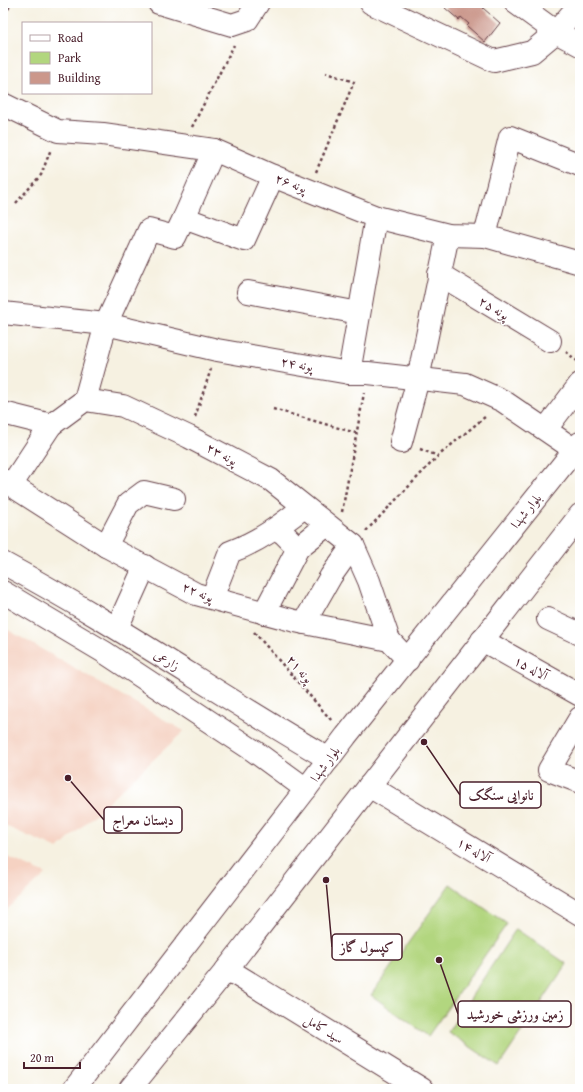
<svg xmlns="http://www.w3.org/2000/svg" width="583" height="1092" viewBox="0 0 583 1092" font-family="'Gentium Book Plus',Amiri,serif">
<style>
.built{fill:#f5d2c2}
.green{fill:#b2d67f;stroke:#7e7a55}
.building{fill:#cb978b}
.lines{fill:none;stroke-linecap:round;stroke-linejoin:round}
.minor-casing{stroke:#643e46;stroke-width:24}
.major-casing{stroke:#643e46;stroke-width:24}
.path{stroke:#643e46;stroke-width:2.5;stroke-dasharray:3 3;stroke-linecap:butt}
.minor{stroke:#fff;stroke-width:22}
.major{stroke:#fff;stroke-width:22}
.labels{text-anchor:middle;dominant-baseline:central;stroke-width:3;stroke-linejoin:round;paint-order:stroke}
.street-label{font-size:13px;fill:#4a1f2b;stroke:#fff}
.leader{fill:none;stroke:#4a1f2b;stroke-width:1.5}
.callout-dot{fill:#4a1f2b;stroke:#fff;stroke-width:1.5}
.callout{fill:#fff;stroke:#4a1f2b;stroke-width:1.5}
.callout-label{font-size:14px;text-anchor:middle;font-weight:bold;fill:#4a1f2b}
</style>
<rect width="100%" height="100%" fill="#fff"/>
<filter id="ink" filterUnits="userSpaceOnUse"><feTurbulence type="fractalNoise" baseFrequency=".025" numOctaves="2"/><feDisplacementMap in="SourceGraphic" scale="8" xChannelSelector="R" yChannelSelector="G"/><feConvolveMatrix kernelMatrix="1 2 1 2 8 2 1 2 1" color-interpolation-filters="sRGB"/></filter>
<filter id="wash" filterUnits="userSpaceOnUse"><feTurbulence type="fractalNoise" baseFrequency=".012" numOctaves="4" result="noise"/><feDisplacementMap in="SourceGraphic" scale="16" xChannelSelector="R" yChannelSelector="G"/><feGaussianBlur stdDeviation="0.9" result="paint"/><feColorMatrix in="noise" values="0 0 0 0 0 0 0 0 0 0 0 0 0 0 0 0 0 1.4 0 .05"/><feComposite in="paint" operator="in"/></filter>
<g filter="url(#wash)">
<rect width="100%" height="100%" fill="#f6f1e1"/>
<g class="built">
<path d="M3,627L184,731L58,849L3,825Z"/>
<path d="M3,855L46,874L3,913Z"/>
</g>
<g class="green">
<path d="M450,884L507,924L428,1036L371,995Z"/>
<path d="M516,929L567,964L499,1066L448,1032Z"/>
</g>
<g id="blocks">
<path class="building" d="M449,3H484L486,4L483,8L500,23L485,42L467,26L469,24L461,17L459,20L445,8Z"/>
</g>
</g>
<g filter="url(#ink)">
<use href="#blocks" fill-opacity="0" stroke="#643e46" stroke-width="1"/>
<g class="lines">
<defs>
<g id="minor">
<path d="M159,3L232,25L247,20L258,3"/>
<path d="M371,3L494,61L532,52L556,32L580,4"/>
<path d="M516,3L556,32L580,45"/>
<path d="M3,104L58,131L103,134L214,150L273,176L376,217L448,235L485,236L580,263"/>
<path d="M184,218L214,150"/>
<path d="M485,236L510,137L580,165"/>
<path d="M439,274L550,341"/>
<path d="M248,292L359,313"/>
<path d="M3,313L106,324L217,350L349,373H368L465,384L503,401L575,450"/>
<path d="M349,373L376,217"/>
<path d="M85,400L106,324L149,230L175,237L184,218L244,240L273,176"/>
<path d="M3,413L51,425"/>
<path d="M546,429L580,384"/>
<path d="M401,442L418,379L448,235"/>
<path d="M3,480L106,546L196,594L295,621L389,640L408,660"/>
<path d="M12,484L51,425L85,400L123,406L189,437L271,480L353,545L369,581L389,640"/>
<path d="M106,546L128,504L144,492L174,499"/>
<path d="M298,548L327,525"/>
<path d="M212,598L230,552C258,542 281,525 304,507"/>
<path d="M264,613L298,548L278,528"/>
<path d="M548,619L580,634"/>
<path d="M304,623L331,576L353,545"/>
<path d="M117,628L145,566"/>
<path d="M482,640L580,695"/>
<path d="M580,718L549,770L580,782"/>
<path d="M369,786L580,914"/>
<path d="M227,969L422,1089"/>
</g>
<g id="major">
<path d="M3,563C115,623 219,695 329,759"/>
<path d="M3,592L104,652L254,751L306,789"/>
<path d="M74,1089L306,789L346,736L580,443"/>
<path d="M130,1089L227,969L580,515"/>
</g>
</defs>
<use href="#minor" class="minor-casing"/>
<use href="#major" class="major-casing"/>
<g class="path">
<path d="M3,20L11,3"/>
<path d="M192,127L234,45"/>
<path d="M316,172L354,82L326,73"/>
<path d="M16,203L41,175L51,149"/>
<path d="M566,352L580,363"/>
<path d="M273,409L356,433"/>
<path d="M195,417L211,369"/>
<path d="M420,449L438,456"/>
<path d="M342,512L364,393"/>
<path d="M366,531L438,456L486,416"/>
<path d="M254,632L332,721"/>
</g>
<use href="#minor" class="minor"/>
<use href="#major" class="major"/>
</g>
</g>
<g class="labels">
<g class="street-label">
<text transform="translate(291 183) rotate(21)">پونه ۲۶</text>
<text transform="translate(494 308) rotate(31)">پونه ۲۵</text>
<text transform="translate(297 364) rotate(10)">پونه ۲۴</text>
<text transform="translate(222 454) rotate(28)">پونه ۲۳</text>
<text transform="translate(526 511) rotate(-51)">بلوار شهدا</text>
<text transform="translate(198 592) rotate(22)">پونه ۲۲</text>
<text transform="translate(167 660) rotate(32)">زارعی</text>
<text transform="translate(531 668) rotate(29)">آلاله ۱۵</text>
<text transform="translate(300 669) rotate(49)">پونه ۲۱</text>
<text transform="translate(325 764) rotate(-54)">بلوار شهدا</text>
<text transform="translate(474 850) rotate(31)">آلاله ۱۴</text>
<text transform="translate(324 1029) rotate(32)">سید کامل</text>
</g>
</g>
<path class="leader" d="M424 742L460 795M68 778L104 820M326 880L332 947M439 960L458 1014"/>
<g class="callout-dot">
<circle cx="424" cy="742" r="4"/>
<circle cx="68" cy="778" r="4"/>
<circle cx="326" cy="880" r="4"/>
<circle cx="439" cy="960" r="4"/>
</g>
<g class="callout">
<rect x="460" y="782" width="81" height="26" rx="4"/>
<rect x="104" y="807" width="78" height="26" rx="4"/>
<rect x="332" y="934" width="70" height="26" rx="4"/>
<rect x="458" y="1001" width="113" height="26" rx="4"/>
</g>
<g class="callout-label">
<text x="501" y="800">نانوایی سنگک</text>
<text x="143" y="825">دبستان معراج</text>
<text x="367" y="952">کپسول گاز</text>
<text x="515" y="1019">زمین ورزشی خورشید</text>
</g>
<rect width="583" height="1092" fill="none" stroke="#fff" stroke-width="16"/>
<rect x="22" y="22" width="130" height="72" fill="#ffffff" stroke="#b7a5aa"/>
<rect x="30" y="35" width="20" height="6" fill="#ffffff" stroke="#b7a5aa"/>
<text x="58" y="42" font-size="12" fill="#4a1f2b">Road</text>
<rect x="30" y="52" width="20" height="12" fill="#b2d67f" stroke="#b7a5aa"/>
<text x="58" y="62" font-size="12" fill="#4a1f2b">Park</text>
<rect x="30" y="72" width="20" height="12" fill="#cb978b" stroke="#b7a5aa"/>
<text x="58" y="82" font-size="12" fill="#4a1f2b">Building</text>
<path d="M24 1062v6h56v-6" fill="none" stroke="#4a1f2b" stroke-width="2"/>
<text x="30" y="1062" font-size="12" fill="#4a1f2b" stroke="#ffffff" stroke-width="3" paint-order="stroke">20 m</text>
</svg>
